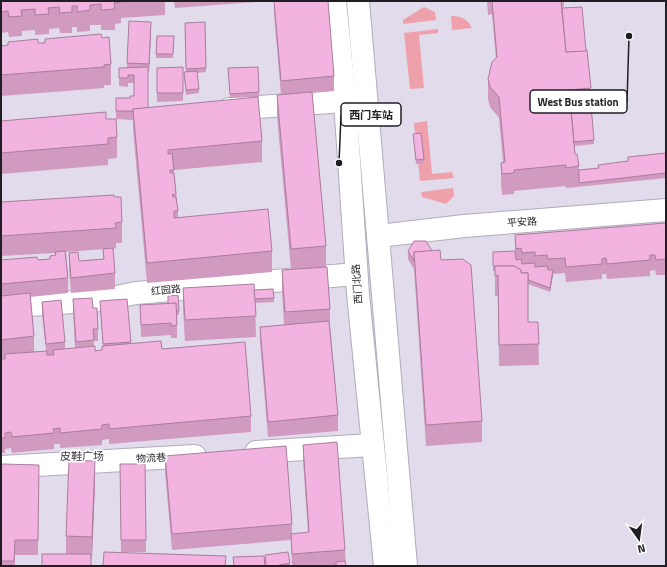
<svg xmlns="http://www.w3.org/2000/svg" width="667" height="567" viewBox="0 0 667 567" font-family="'Titillium Web','Noto Sans SC',sans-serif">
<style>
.green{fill:#eea1ab}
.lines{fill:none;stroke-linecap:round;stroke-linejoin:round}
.minor-casing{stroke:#b1abbb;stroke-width:24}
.major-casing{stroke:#b1abbb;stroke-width:24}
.minor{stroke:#fff;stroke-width:22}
.major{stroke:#fff;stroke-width:22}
.wall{fill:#d09ac1}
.shaded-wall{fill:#a97d9d}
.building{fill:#f2b3e0;stroke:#a97d9d}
.labels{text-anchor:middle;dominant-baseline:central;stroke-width:3.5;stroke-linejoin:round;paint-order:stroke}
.street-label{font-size:10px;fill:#201d23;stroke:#fff}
.neighbourhood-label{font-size:11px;fill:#3a3441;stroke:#fff}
.leader{fill:none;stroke:#201d23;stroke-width:1.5}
.callout-dot{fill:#201d23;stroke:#fff;stroke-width:1.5}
.callout{fill:#fff;stroke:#201d23;stroke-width:1.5}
.callout-label{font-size:11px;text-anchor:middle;font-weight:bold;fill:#201d23}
</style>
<rect width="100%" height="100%" fill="#e2dbec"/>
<g class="green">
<path d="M424,7L435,12L436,20L403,24V20Z"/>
<path d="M451,16C462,16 467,19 472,28L452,30Z"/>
<path d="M438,29V33L419,35L424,88L410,89L404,33Z"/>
<path d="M427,121L432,174L452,172L454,178L420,181L414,123Z"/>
<path d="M453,188L454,196L446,204L422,197L421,192Z"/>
</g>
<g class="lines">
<defs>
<g id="minor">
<path d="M229,109L345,101"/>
<path d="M379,236L464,226L666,210"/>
<path d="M1,307L102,300L136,293L356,274"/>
<path d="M256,452L372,445"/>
<path d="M1,467L195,456"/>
</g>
<g id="major">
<path d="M335,1L345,101L358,294L385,566"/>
<path d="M358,1L406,566"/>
</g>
</defs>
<use href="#minor" class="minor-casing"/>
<use href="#major" class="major-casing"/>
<use href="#minor" class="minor"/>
<use href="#major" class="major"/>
</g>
<g class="wall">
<path d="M1,1H165V15L121,18V23L115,24V30H101V25H90V31L77,32V27H72V33H60L59,28L49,29V34L35,35V30L22,31V36L9,37L8,32L1,33Z"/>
<path d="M174,1H269L175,8Z"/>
<path d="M274,1L334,76V91L312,93L326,246V267L330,309V325L338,415V431L268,437L260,342V327L284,325L282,291V270L291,269L277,116V95H281L274,14Z"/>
<path d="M487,1H564V6L562,7V8L586,51L591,88V105L594,144L574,146L575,154L579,166V170L599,168L628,161V157L666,153V178L566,188V186L514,191V194L502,195L501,184V163L503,162L499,118L490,107L488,99V79L496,59L492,14L488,15Z"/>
<path d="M205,22L206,72L197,73L199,93L186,95L184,76V72H186L185,23Z"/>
<path d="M151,31L149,72H148V108L262,141V162L174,170L178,211V217L272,251V272L147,283L133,130V120L116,119V98H130L134,96V83H128V87L119,86V68H127V63Z"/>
<path d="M157,36H174L173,58H156Z"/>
<path d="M102,38L111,64V85H104V88L1,96V42L2,46Z"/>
<path d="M183,67V101L157,102V68Z"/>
<path d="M258,67L259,97L230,98L228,68Z"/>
<path d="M106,119L117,137V158L108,159V165L1,174V121Z"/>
<path d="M413,134L424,159V163L416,164Z"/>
<path d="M114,197L122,222V243H116V248L113,249L115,273V289L71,293L69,268V253L79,261L103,259V249L66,252L68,278V293L30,297L34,336V352L46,351L42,314V302L65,342V349L75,348L73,311V299L93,308L98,329V341H94V346L95,351L102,350L103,346L100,309V301L127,299L131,343L162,349L251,416V432L109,444V439L102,440V445L60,448V444H54V449L12,453L11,448L5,449V453H1V260H38L50,259L55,255V253L1,256V202Z"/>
<path d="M666,223V275H656L655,270L650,271V276L607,279L606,274H602V279L566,282L565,273L553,274L550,292L528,284V322H538L539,365L499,366L498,296H495V271H493V252L515,251V235Z"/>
<path d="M408,251H432L441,260L482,421V442L426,446L414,269L408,259Z"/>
<path d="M183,288L254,290L273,289L274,302L255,303L256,337L185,341L183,309Z"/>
<path d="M178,295L179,315H177V338H171V335L141,337L140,305L168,304Z"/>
<path d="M303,445L345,550L346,566H292L291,540L172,550L165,472V456L292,524V534L308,533L303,460Z"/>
<path d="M120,464H145L146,552H121Z"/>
<path d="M1,465H39L38,555H15V566H1Z"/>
<path d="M95,482L92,558L66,554V536Z"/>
<path d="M265,555L290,563V566H265Z"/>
</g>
<g class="shaded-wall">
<path d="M151,22V31L149,72V64Z"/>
<path d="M553,270V274L550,292V288Z"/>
<path d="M95,461V482L92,558V537Z"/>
</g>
<g class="building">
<path d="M1,1H121V2L114,3L115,9L101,10V4L90,5V10L77,12V6H72V12L60,13L59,7L48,8L49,14L35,15V9L21,10L22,16L9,17L8,11L1,12Z"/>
<path d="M274,1H328L334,76L281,81Z"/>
<path d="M492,1H561L566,52L587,50L591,88L569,90L575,154H577L579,166L566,168V165L514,170V173L502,174L501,163L505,162L499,97L490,87L488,79L492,62L497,57Z"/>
<path d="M582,7L586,51L566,52L562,8Z"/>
<path d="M129,21L151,22L149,64L127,63Z"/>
<path d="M205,22L206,68L186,69L185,23Z"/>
<path d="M101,34L102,38L109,37L111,64L104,65V67L1,75V42L2,46L8,45V42L38,39V43H45V39Z"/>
<path d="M157,36H174L173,54H156Z"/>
<path d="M148,67V108L133,109V111H116V98H130V96H134V75H128V78H119V68Z"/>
<path d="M183,67V93H157V68Z"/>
<path d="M258,67L259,92L230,94L228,68Z"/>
<path d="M197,71L199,89L186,90L184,72Z"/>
<path d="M312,92L326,246L291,249L277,95Z"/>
<path d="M258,97L262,141L168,150V154L172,153L174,170H170V173H174L176,194L172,195L173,197H176L178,211H174V218L268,209L272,251L147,263L133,109Z"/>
<path d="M591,105L594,140L574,142L571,107Z"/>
<path d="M106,112V119H116L117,137L108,138V144L1,153V121Z"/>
<path d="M421,133L424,159L416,160L413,134Z"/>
<path d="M666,153V173L579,183V170L599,168L598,165L628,161V157Z"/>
<path d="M114,195V197H121L122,222L115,223L116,228L1,236V202Z"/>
<path d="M666,223V259L656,260L655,255H650V260L607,264L606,258L602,259V264L566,267L565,258L548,259L547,255L535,256V252L522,253L521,248L516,249L515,235Z"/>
<path d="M414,241H426L432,251L414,252V261L408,251Z"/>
<path d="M113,248L115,273L71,278L69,253L78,252L79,261L104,259L103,249Z"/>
<path d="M440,250L441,260L463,259L471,265L482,421L426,425L414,252Z"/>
<path d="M65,251L68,278L1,284V260L37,257L38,260L50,259V256L56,255L55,252Z"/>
<path d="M515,251L516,260L521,259L522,264L535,263V267L547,266L548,270H553L550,288L528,280V273H521V270L514,266H495V267L493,266V252Z"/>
<path d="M495,266H514L521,270V273H528V322H538L539,344L499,345L498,275L495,276Z"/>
<path d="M327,267L330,309L285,312L282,270Z"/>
<path d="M254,284L256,316L185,320L183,288Z"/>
<path d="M273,289L274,298L255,299L254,290Z"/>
<path d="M30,293L34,336L1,340V296Z"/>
<path d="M178,295L179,311H176V303L168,304V296Z"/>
<path d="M92,298L93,308H97L98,329H93L94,340L76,342L73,299Z"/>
<path d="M127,299L131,342L103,344L100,301Z"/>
<path d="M61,300L65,342L46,344L42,302Z"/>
<path d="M176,303L177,325L171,326V323L141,325L140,305Z"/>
<path d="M329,321L338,415L268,422L260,327Z"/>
<path d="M161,341L162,349L245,342L251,416L109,429V424L102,425V429L60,433V428L53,429L54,433L12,437L11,432L5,433V438H1V359H5V354L47,351V355H54L53,350L95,346V351L102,350V346Z"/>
<path d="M337,442L345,550L292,554L291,534L309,532L303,445Z"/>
<path d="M286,446L292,524L172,534L165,456Z"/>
<path d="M69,460L95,461L92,537L66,536Z"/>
<path d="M3,464L39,465L38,540H15L14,561H1V465Z"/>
<path d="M120,464H145L146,540H121Z"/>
<path d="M104,552L226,556L225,566H103Z"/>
<path d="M288,552L290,563L275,566H266L265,555Z"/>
<rect x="42" y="554" width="49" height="12"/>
<path d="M264,556L265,566H234L233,557Z"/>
<path d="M345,561L346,566H336V562Z"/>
</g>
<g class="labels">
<g class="street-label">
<text transform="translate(522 222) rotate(-4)">平安路</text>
<text transform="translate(357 284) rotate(-94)">西门北路</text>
<text transform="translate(166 290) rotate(-5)">红园路</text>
<text transform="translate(151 458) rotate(-3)">物流巷</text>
</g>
<g class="neighbourhood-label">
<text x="82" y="456">皮鞋广场</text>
</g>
</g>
<path class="leader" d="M629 36L627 102M339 163L341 115"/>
<g class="callout-dot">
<circle cx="629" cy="36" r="4"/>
<circle cx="339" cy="163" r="4"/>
</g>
<g class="callout">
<rect x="530" y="90" width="97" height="23" rx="4"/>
<rect x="341" y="103" width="60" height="23" rx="4"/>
</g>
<g class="callout-label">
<text x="578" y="106">West Bus station</text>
<text x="371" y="119">西门车站</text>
</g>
<rect width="667" height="567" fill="none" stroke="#201d23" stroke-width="4"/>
<g transform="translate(639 539) rotate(166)" stroke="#ffffff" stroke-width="3" paint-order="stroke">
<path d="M0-3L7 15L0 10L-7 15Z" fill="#201d23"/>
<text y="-6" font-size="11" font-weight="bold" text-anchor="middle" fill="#201d23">N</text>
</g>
</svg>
